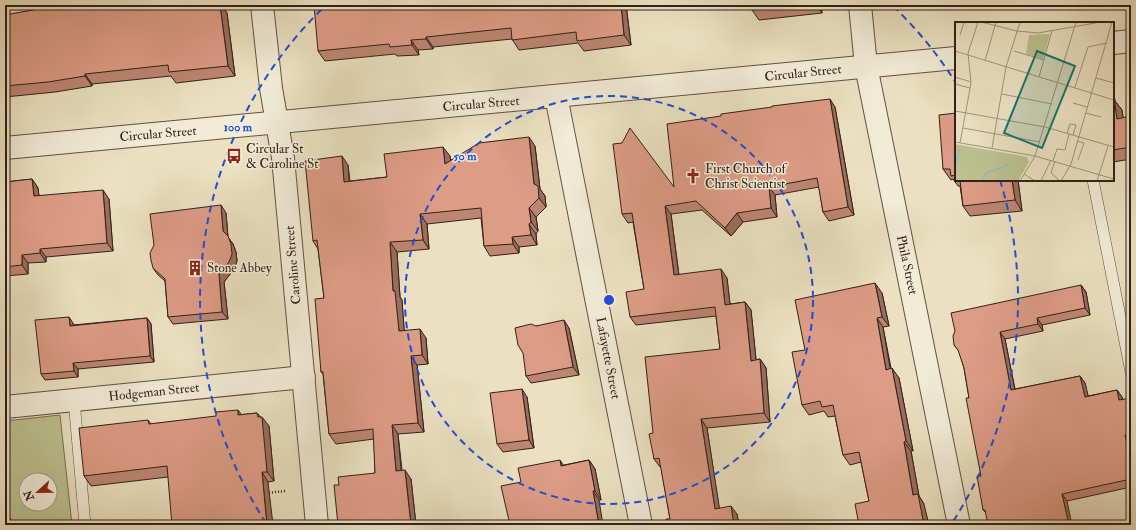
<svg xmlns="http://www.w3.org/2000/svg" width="1136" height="530" viewBox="0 0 1136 530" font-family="'IM FELL Double Pica',serif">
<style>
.green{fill:#bcc190;stroke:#777054;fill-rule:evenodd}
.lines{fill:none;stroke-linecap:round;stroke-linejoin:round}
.service-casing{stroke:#605043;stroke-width:12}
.minor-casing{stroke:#605043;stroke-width:24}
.tertiary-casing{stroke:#605043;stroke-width:24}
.path{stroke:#322019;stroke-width:2.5;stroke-dasharray:1 2;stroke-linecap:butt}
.service{stroke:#f2ecd7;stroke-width:11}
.minor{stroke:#f2ecd7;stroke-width:22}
.tertiary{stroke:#f2ecd7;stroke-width:22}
.wall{fill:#bd8672;stroke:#322019}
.shaded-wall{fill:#9a6d5d;stroke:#322019}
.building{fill:#dc9c85;stroke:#322019}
.ring{fill:none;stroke:#1d4ed8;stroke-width:2;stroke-dasharray:7 5}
.labels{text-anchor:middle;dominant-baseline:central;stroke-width:3;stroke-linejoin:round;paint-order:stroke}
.street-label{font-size:13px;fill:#322019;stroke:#f2ecd7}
.poi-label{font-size:13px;fill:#322019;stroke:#f2ecd7;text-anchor:start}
.inset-river{fill:none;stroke:#98beb3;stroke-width:2}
.inset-road{fill:none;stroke:#a1947e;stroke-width:1}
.view{fill:#0f766e;fill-opacity:0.15;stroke:#0f766e;stroke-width:2}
.inset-edge{fill:none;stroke:#322019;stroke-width:2}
.centre{fill:#1d4ed8;stroke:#f2ecd7;stroke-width:2}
.ring-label{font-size:12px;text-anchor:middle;font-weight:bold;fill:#1d4ed8;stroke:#f2ecd7;stroke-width:3;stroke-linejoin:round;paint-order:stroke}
</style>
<rect width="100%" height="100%" fill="#ebe1c2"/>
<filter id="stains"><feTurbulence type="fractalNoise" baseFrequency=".005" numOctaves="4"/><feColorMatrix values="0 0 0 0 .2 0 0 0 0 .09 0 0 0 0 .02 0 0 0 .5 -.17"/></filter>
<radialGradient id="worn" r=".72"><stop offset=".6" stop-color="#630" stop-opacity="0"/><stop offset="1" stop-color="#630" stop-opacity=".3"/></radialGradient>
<path class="green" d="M60,415L72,525H5V421ZM26,480H50V504H26Z"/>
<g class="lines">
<defs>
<g id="service">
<path d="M1093,180L1131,372"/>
<path d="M74,400L85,525"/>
</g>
<g id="minor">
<path d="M262,5L271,88L283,158L317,525"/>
<path d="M860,5L866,66L959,525"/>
<path d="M556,96L641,525"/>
<path d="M5,407L304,377"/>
</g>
<g id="tertiary">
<path d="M1113,43L1131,41"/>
<path d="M5,148L956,58"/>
</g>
</defs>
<use href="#service" class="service-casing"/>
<use href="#minor" class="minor-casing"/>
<use href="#tertiary" class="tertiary-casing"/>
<path class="path" d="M266,493L286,491"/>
<use href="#service" class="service"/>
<use href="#minor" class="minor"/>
<use href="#tertiary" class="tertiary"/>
</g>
<g class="wall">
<path d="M44,5H221L227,13L235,76L176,83L171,76L92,84V86L55,92L5,97V7L6,15L44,8Z"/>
<path d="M626,5L631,45L584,51L578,43L519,50L512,39L433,47V49L418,50L419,55L397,56L395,54L325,61L318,51Z"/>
<path d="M751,5H821L822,13L759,20L752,10Z"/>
<path d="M1113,89L1115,101L1122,110L1123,118L1131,116V159L1113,162Z"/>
<path d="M835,107L854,215L829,221L823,212L819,187L775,195L777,217L743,222L731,236L702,210L671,214L679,275L727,278L730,304L745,302L751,310L756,360L760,359L766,368L770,422L707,428L719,508L737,514L739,525H667L670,519L661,467H660L654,459L653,433L720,349L716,316L636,325L630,317L644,289L633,222L628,223L622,214L674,187Z"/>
<path d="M956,113V180H1018L1022,211L970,216L963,206L960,186H958L953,179L951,180L943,169Z"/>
<path d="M535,146L540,189L545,196L546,207L536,217L538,231L536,234L537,245L519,247V253L490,256L484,246L481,218L427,224L429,249L397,252L400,297L402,300L404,330L426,338L428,364L417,365L424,432L398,434L402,470L411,479L416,525H338L339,485L375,473L374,439L336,444L329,434L323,374L321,372L324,298L318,249L313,241L348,165L350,181L387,177L450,156V160Z"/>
<path d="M32,179L38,188L39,196L109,199L113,251L46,257V262L28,263V274L5,276V182Z"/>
<path d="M226,213L228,237L233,244L236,252L237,261L234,269L224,282L228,319L173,324L168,317L165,281L158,275L153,268Z"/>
<path d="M1081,285L1086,292L1090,315L1042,325L1043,331L1005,339L1015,389L1080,376L1085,383L1088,396L1117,390L1122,397L1123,400L1131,398V442H1130L1131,446V487L1067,501L985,512L983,510L981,476L969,398L964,368L959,351L954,345Z"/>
<path d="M882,293L889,326L883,327L891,368L899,378L913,451H911L919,496L924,504L869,501L861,462L850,465L843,455L835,416L828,417L824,411L809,415L802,405L805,350Z"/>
<path d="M147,318L151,324L154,362L78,369V377L45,380L41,374L73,323V325Z"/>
<path d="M536,326L569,328L579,375L531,383L526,376Z"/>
<path d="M527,397L534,448L503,452L497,444Z"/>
<path d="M257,413L260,417L269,426L274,481L268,482L168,477L91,486L84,476L148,420L151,424Z"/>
<path d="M589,460L595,469L601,500H599L521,482L564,465Z"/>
<path d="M5,508L13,525H5Z"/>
</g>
<g class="shaded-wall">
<path d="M220,5H221L227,13L235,76L228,66Z"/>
<path d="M621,5H626L631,45L624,35Z"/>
<path d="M816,5H821L822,13Z"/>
<path d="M426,37L433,47V49L426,39Z"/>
<path d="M411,40L418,50L419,55L412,45Z"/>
<path d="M85,74L92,84V86L85,76Z"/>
<path d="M1113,89L1115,101L1122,110L1125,130L1117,119L1113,104Z"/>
<path d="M830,99L835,107L854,215L848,207Z"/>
<path d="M529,137L535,146L540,189L545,196L546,207L539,198L534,184Z"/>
<path d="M443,147L450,156L452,173L445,164Z"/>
<path d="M342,156L348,165L350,191L344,182Z"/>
<path d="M32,179L38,188L40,205L34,196Z"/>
<path d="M1012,180H1018L1022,211L1015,200Z"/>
<path d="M769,187L775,195L777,217L771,208Z"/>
<path d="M103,190L109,199L113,251L107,243Z"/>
<path d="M221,205L226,213L228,237L233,244L236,252L237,261L234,269L224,282L228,319L222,312L219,274L223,231Z"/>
<path d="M665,206L671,214L680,284L674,275Z"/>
<path d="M529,208L536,217L538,231L531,222Z"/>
<path d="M737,213L743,222L731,236L725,228Z"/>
<path d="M420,214L427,224L429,249L423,240Z"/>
<path d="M529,224L536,234L537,245L531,235Z"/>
<path d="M512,237L519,247V253L513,244Z"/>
<path d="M390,242L397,252L400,297L402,300L405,340L399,331L393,291Z"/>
<path d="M40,249L46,257V262L40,253Z"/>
<path d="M22,255L28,263V274L22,265Z"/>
<path d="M721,269L727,278L731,313L725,305Z"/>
<path d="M875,283L882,293L889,326L882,317Z"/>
<path d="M1081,285L1086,292L1090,315L1085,308Z"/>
<path d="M745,302L751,310L757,369L751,361Z"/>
<path d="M69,317L73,323L74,332L70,326Z"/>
<path d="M147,318L151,324L154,362L150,356Z"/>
<path d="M877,318L883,327L892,379L886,370Z"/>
<path d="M1037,318L1042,325L1043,331L1038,324Z"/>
<path d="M564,320L569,328L579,375L573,367Z"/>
<path d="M420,329L426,338L428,364L422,355Z"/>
<path d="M1000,332L1005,339L1016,396L1011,390Z"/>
<path d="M411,356L417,365L424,432L418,423Z"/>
<path d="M760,359L766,368L770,422L764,413Z"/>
<path d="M73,363L78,369V377L74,371Z"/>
<path d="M892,368L899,378L913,451L906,441Z"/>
<path d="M1080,376L1085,383L1090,404L1085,397Z"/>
<path d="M522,389L527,397L534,448L529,440Z"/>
<path d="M1117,390L1122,397L1124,407L1119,400Z"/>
<path d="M238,410L245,419L238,415Z"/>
<path d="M257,413L263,420L262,417L269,426L274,481L267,472Z"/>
<path d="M701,419L707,428L721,518L715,509Z"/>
<path d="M392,425L398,434L402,480L396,471Z"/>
<path d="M1125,435L1130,442L1131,446V463Z"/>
<path d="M904,442L911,451L919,496L924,504L929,525H924L913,495Z"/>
<path d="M560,460L566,469L561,466Z"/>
<path d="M589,460L595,469L601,500L595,491Z"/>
<path d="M405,470L411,479L416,525H411Z"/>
<path d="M262,472L268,482L273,525H267Z"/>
<path d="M593,491L599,500L603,525H599Z"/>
<path d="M1062,494L1067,501L1072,525H1069Z"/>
<path d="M731,506L737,514L739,525H734Z"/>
<path d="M5,508L13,525H12L6,516L5,515Z"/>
</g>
<g class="building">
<path d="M44,5H197V6L220,5L228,66L169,72L168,65L85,74V76L48,82L5,86V15L44,8Z"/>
<path d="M314,5H621L624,35L577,41L576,32L512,40L511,28L426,37V39L411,40L412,45L390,47L389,44L318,51Z"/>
<path d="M751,5H795L752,10Z"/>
<path d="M1114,98L1117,119L1131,116V147L1113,150V99Z"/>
<path d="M830,99L848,207L823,212L817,178L769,187L771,208L737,213L725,228L696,201L665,206L674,275L721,269L725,305L745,302L751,361L760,359L764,413L701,419L715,509L731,506L734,525H667L666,519H670L659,458L654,459L649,434L653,433L645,357L720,349L715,307L630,317L626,292L644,289L632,213L622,214L613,144L622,143L630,128L674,187L667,124L721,116V114L772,107V106Z"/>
<path d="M956,113V175L951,176L950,169H943L939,115Z"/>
<path d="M529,137L534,184L538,186L539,198L529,208L531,222L529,224L531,235L512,237L513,244L484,246L481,208L420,214L423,240L390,242L393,291H395L399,331L420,329L422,355L411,356L418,423L392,425L396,471L405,470L411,525H338L334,485H339L338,477L375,473L373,429L329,434L323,372H321L315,299L324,298L317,240L313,241L305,161L342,156L344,182L387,177L384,154L443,147L445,164L479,143Z"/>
<path d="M32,179L34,196L103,190L107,243L40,249V253L22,255V265L5,267V182Z"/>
<path d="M960,180H1012L1015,200L963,206Z"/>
<path d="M221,205L223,231L228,236L231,244L232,254L229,262L219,274L222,312L168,317L165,279L153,268L151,260L150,253L154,245L150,214Z"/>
<path d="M875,283L882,317L877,318L886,370L892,368L906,441L904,442L913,495L918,494L924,525H859L855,504L869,501L859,452L843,455L833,405L822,407L820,401L802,405L792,352L805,350L795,300Z"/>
<path d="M1081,285L1085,308L1037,318L1038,324L1000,332L1011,390L1080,376L1085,397L1117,390L1119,400L1131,398V434L1125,435L1131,463V479L1062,494L1069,525H988L985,510H983L977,476H981L966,398H969L964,368L958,350L954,345L953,336L955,331L951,313Z"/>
<path d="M69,317L70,326L147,318L150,356L73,363L74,371L41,374L35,320Z"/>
<path d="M564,320L573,367L526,376L523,353L518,345L515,328L531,324L536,326Z"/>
<path d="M522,389L529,440L497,444L490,393Z"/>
<path d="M238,410V415L257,413L258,417H262L267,472H262L267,525H172L167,466L84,476L79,428L148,420L149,424L216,416V412Z"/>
<path d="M560,460L561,466L589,460L595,491H593L599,525H510L501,486L521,482L518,468Z"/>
</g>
<g class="ring">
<circle cx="609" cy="300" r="204"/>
<path d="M266 523A409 409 0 0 1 325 6M893 6A409 409 0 0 1 956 83M1000 180A409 409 0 0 1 952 523"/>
</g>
<defs>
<symbol id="bus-bare" viewBox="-9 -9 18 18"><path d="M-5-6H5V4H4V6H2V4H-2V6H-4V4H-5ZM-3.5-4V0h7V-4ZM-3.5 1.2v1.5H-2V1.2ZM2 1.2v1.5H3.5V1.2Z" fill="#8f2418" stroke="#f2ecd7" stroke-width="2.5" paint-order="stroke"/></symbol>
<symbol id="church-bare" viewBox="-9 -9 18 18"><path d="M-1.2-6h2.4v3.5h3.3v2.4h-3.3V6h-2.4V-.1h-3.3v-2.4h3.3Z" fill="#8f2418" stroke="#f2ecd7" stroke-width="2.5" paint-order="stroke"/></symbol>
<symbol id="building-bare" viewBox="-9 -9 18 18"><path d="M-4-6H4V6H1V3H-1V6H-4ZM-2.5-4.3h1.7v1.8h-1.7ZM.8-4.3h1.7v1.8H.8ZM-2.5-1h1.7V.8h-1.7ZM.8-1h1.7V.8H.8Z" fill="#8f2418" stroke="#f2ecd7" stroke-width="2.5" paint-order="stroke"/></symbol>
</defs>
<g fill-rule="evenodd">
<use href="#bus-bare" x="223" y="145" width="22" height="22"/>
<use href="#church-bare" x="682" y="165" width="22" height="22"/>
<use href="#building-bare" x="184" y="257" width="22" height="22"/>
</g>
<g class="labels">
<g class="street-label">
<text transform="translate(803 73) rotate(-6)">Circular Street</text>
<text transform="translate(481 104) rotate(-5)">Circular Street</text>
<text transform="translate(158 134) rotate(-5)">Circular Street</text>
<text transform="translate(293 265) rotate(-95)">Caroline Street</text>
<text transform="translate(907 265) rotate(78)">Phila Street</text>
<text transform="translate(608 358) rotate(79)">Lafayette Street</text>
<text transform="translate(154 392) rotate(-6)">Hodgeman Street</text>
</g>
<g class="poi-label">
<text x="246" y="149">Circular St<tspan x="246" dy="15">&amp; Caroline St</tspan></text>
<text x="705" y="169">First Church of<tspan x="705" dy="15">Christ Scientist</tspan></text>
<text x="207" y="268">Stone Abbey</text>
</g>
</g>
<g transform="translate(955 22)">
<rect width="159" height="159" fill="#ebe1c2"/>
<path d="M95,12L88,37L71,32L74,13ZM0,122L67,134L72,135L74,140L63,159H0Z" fill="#bcc190"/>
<path class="inset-river" d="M0,146L4,127M27,159L31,151L55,142"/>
<path class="inset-road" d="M26,0L62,9L83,11L146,0M121,0L80,134L159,157M5,13L9,0M0,29L159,78M59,29L89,38M30,39L41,0M0,55L16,60M84,55L97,9M141,56L159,61M0,62L15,66M120,65L133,25L152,21M47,72L97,82M118,81L132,85M0,89L90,105L159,125M131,91L146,95M8,106L85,120M112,112L115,102L121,103L118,113M122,119L129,121L123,138M0,120L80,134L65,159M5,121L16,61L13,31L23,0M37,126L51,45L65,0M98,139L102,127L110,128L114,112M100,139L96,151L105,159M69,152L80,159M86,159L96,138M106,159L116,142L157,0M142,159L153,124"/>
<path class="view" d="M82,29L120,44L87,126L49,111Z"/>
<rect width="159" height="159" class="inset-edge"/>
</g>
<circle cx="609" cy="300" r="6" class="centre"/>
<g class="ring-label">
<text x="238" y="131">100 m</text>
<text x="465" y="160">50 m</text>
</g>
<rect width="1136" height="530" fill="none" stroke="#ebe1c2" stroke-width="20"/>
<rect x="6" y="6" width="1124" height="518" fill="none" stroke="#322019" stroke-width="2"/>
<rect x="10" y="10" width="1116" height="510" fill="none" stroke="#322019"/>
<g transform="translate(38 492) rotate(248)"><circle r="19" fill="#f2ecd7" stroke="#a59a8b"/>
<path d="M0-3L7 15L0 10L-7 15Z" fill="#8f2418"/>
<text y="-6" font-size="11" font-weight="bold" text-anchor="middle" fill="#322019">N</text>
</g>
<rect width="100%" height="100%" filter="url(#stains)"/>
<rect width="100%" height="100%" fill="url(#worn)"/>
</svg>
